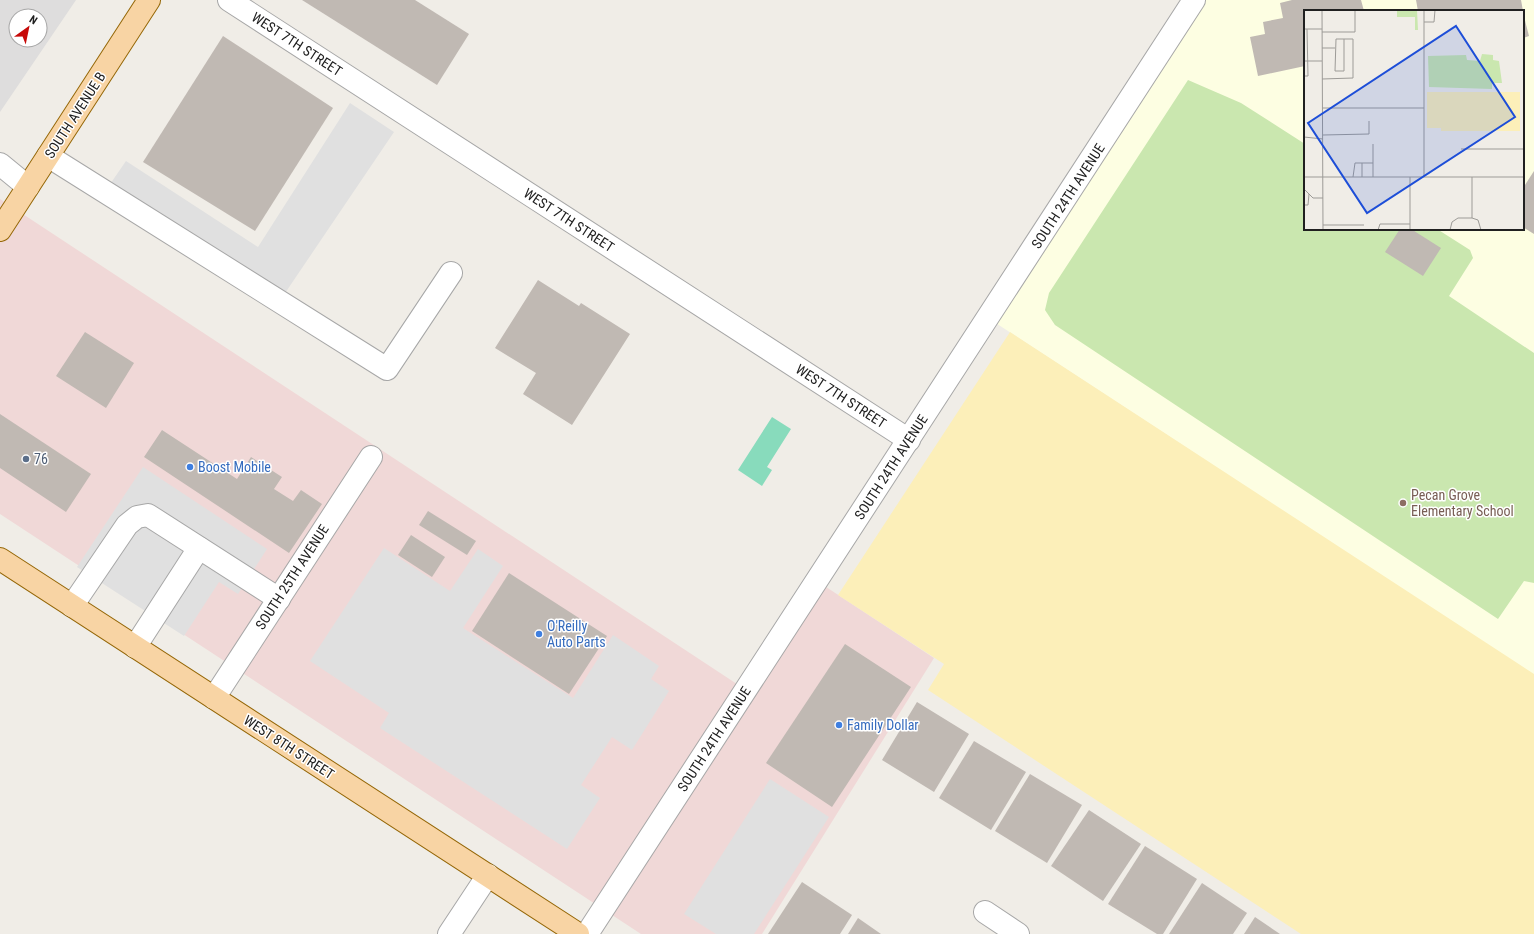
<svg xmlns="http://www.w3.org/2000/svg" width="1534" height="934" viewBox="0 0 1534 934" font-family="'Roboto Condensed',sans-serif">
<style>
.residential{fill:#dedddd;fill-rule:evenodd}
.commercial{fill:#f0d8d7}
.education{fill:#fdfee2;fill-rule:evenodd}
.grass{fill:#cae7af}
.sand{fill:#fcefb9}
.pitch{fill:#88dbbc}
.parking{fill:#e0e0e0}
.building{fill:#c0b9b3}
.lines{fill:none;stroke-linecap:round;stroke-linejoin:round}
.minor-casing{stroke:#a7a7a7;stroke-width:24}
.major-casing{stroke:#956707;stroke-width:24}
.minor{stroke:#fff;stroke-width:22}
.major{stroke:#f8d4a4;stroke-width:22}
.service-dot{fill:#5c6f8a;stroke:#fff;stroke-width:1.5}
.shop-dot{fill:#3f7fe0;stroke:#fff;stroke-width:1.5}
.education-dot{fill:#8d6e63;stroke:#fff;stroke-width:1.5}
.labels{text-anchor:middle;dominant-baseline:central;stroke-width:3;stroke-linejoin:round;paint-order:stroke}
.street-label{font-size:14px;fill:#202020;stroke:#fff}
.service-label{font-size:14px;fill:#4e5e75;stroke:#fff;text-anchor:start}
.shop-label{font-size:14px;fill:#366cbe;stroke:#fff;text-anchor:start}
.education-label{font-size:14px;fill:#785e54;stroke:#fff;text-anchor:start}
.inset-road{fill:none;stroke:#9d9b97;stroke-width:1}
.view{fill:#1d4ed8;fill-opacity:0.15;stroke:#1d4ed8;stroke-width:2}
.inset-edge{fill:none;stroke:#202020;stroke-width:2}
</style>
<rect width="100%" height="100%" fill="#f0ede7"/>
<path class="residential" d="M0,0H76L0,112ZM16,16H40V40H16Z"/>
<path class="commercial" d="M0,199L746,690L817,581L934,658L762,934H641L0,514Z"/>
<path class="education" d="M1194,0H1534V675L988,318ZM1305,11H1523V229H1305Z"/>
<path class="grass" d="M1188,80L1241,103L1305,144V229H1437L1470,250L1473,258L1449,296L1534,353V583L1524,581L1498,619L1055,325L1045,310L1049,293Z"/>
<path class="sand" d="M1010,332L1534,674V934H1301L928,690L944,664L838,595Z"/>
<path class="pitch" d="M772,417L791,429L767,467L772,470L762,486L738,470Z"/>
<g class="parking">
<path d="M350,103L394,132L277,305L106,190L126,161L258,247Z"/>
<path d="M143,467L267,549L238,594L219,582L184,636L77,567Z"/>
<path d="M384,548L450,591L478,549L503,566L463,628L573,698L613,635L659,666L651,679L669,691L632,750L612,737L581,785L600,798L567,849L380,728L389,713L310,661Z"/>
<path d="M770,779L829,817L754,934H716L684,914Z"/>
</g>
<g class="building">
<path d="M302,0H415L469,34L437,85Z"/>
<path d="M1292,0H1361L1364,11H1305V66L1258,76L1250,37L1265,34L1263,22L1283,18L1280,3Z"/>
<path d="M1416,0H1521L1523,11H1418Z"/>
<path d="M1523,13L1529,36L1523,38Z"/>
<path d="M223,36L333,108L255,231L143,162Z"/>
<path d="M1534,171V234L1523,227V188Z"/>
<path d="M1400,229H1411L1441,248L1423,276L1385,252Z"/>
<path d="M538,280L579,306L581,303L630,334L572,425L523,394L536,373L495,348Z"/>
<path d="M85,332L134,363L106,408L56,376Z"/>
<path d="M0,414L91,474L66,512L0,468Z"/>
<path d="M162,430L237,479L251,457L282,477L274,489L293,501L301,490L322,504L289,553L144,457Z"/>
<path d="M428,511L476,541L467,555L419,525Z"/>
<path d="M411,535L445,557L432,577L398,555Z"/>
<path d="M509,573L607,636L569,694L472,631Z"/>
<path d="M845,644L911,687L832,807L766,763Z"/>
<path d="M917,702L969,734L934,792L882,760Z"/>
<path d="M974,741L1026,772L991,830L939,798Z"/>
<path d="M1030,774L1082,805L1047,863L995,831Z"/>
<path d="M1089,810L1141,844L1103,901L1051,866Z"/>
<path d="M1145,846L1197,879L1163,934H1157L1108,904Z"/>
<path d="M802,882L852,915L840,934H768Z"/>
<path d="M1202,883L1247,913L1233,934H1169Z"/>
<path d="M1255,917L1280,934H1244Z"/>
<path d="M858,918L881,934H848Z"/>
</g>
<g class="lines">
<defs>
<g id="minor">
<path d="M229,0L909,440"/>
<path d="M48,156L387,369L451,273"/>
<path d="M0,164L28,187"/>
<path d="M72,606L127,525L137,517L148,515L279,599"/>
<path d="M135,647L199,548"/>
<path d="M214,698L371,457"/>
<path d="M985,912L1018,934"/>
<path d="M449,934L488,875"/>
<path d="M587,934L1194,0"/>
</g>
<g id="major">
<path d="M0,230L149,0"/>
<path d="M0,559L578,934"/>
</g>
</defs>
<use href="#minor" class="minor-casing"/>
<use href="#major" class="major-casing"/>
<use href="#minor" class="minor"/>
<use href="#major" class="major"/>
</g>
<circle class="service-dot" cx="26" cy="459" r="4"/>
<g class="shop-dot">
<circle cx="190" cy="467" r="4"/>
<circle cx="539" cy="634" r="4"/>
<circle cx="839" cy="725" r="4"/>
</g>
<circle class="education-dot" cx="1403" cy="503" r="4"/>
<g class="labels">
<g class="street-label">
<text transform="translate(297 44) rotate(33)">WEST 7TH STREET</text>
<text transform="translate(75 115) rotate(-57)">SOUTH AVENUE B</text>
<text transform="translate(1068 196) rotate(-57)">SOUTH 24TH AVENUE</text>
<text transform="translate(569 220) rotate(33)">WEST 7TH STREET</text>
<text transform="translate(841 396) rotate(33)">WEST 7TH STREET</text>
<text transform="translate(891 467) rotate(-57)">SOUTH 24TH AVENUE</text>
<text transform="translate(292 577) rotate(-57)">SOUTH 25TH AVENUE</text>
<text transform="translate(714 739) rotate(-57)">SOUTH 24TH AVENUE</text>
<text transform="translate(289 747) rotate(33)">WEST 8TH STREET</text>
</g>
<g class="service-label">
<text x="34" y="459">76</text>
</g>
<g class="shop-label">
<text x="198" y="467">Boost Mobile</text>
<text x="547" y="626">O'Reilly<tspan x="547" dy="16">Auto Parts</tspan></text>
<text x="847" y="725">Family Dollar</text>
</g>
<g class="education-label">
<text x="1411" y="495">Pecan Grove<tspan x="1411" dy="16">Elementary School</tspan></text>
</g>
</g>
<g transform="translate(1304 10)">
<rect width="220" height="220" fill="#f0ede7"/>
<path d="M93,0H113L114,20H111V7H93ZM178,44L189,45V50L195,51L198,73H188V79L125,77L124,46L162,45L163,50L176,51Z" fill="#cae7af"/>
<path d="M123,82H216V121H137V118H123Z" fill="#fcefb9"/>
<path class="inset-road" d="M18,0L19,220M120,12H130L131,0M0,19H18M18,22H51V0M32,29H40V61H31ZM18,38H31M0,51H18M0,66H4L3,19M18,69L49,68V29H40M18,98H120M19,125L65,124V111M0,127L19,129M69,134V167M157,139H220M58,153V167M0,167H220M49,167L51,153H69M120,167V0M168,167V208M0,179L9,188H19M0,195H4L5,184M19,215H60M74,220L76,214H106M106,220V167M146,220L148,212L154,208H168L174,210L177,220"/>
<path class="view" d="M152,16L211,107L63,203L4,113Z"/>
<rect width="220" height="220" class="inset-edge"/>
</g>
<g transform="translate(28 28) rotate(33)"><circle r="19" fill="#ffffff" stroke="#a6a6a6"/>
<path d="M0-3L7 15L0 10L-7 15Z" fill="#c70a09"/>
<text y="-6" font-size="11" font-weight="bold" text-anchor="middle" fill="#202020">N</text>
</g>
</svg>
